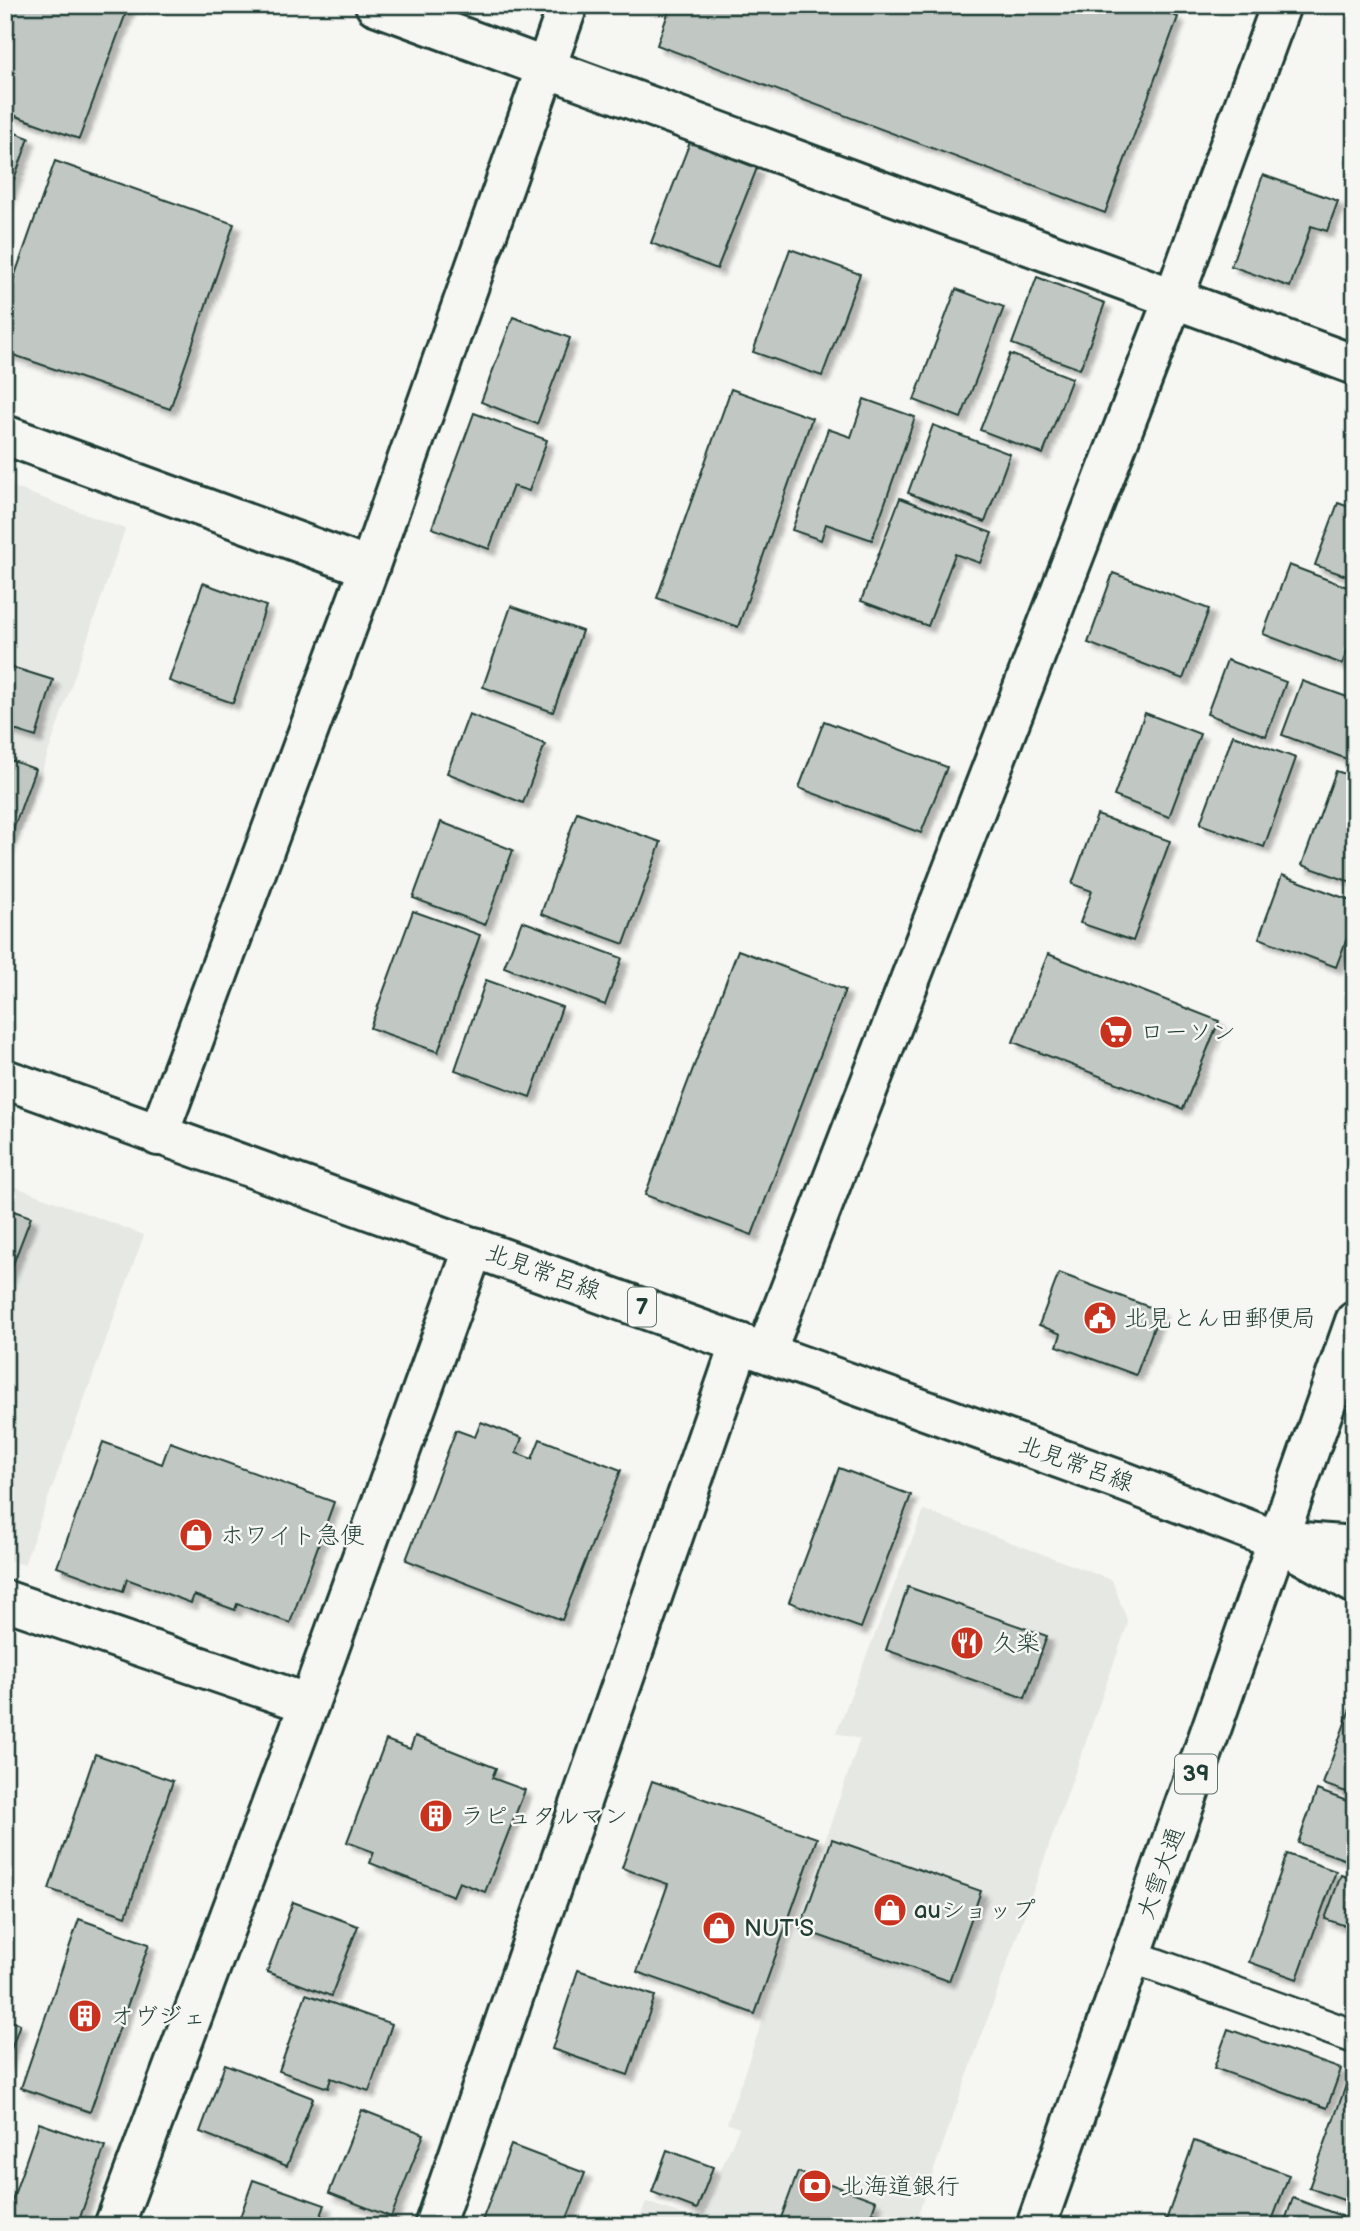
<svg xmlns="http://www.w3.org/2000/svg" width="1360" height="2231" viewBox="0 0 1360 2231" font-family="'Balsamiq Sans','Klee One',sans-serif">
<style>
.built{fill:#e6e8e4}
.building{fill:#c1c8c3;stroke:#1f3d34;stroke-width:2;filter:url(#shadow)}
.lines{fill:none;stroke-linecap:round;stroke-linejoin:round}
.lane-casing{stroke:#1f3d34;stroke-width:37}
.street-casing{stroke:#1f3d34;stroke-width:44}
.primary-casing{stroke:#1f3d34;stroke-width:44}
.highway-casing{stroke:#1f3d34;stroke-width:44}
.lane{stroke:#f6f6f2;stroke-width:32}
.street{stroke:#f6f6f2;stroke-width:38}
.primary{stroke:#f6f6f2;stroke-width:38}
.highway{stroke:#f6f6f2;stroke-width:38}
.labels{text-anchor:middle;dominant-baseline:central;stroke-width:5;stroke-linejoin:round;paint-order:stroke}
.shield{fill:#f6f6f2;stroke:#60746d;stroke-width:2}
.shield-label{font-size:23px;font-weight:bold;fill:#1f3d34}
.poi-label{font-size:24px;fill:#1f3d34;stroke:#f6f6f2;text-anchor:start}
.street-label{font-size:24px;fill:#1f3d34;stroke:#f6f6f2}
</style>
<defs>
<filter id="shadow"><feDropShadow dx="6" dy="6" stdDeviation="2" flood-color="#0004"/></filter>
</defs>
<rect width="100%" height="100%" fill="#f6f6f2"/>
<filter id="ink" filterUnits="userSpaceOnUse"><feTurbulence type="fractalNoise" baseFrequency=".0143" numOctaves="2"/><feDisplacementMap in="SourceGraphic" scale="14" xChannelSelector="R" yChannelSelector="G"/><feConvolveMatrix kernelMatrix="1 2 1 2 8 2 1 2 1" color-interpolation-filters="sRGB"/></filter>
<g filter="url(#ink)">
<g class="built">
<path d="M5,484L125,529L5,878Z"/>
<path d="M5,1183L144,1235L24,1565L5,1559Z"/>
<path d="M924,1510L1112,1580L1128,1623L914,2226H637L646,2202L699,2220L739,2128L727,2123L860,1739L836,1733Z"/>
</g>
<g class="building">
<path d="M5,5H129L79,139L5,112Z"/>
<path d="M671,5H1147L1178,17L1105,213L657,45Z"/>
<path d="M5,129L29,138L5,204Z"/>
<path d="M690,142L757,168L717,269L651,243Z"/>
<path d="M55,161L234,224L170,409L5,352V303Z"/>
<path d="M1263,175L1338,201L1327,231L1311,226L1290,287L1231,266Z"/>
<path d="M790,249L860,274L822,376L753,352Z"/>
<path d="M1037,277L1105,303L1080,369L1012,344Z"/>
<path d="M956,289L1004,307L961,418L914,400Z"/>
<path d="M513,317L570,338L537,424L481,402Z"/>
<path d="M1010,354L1072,378L1043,454L980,430Z"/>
<path d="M731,389L812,418L738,627L657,598Z"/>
<path d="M864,399L915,417L872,540L826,524L821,540L792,530L828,429L851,437Z"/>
<path d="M474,413L547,440L529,491L513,486L489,549L432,528Z"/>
<path d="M933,425L1010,454L985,522L908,493Z"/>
<path d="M900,498L992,533L980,563L955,554L928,626L861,601Z"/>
<path d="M1338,503L1355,509V579L1315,565Z"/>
<path d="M1289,565L1355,590V630L1342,664L1263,634Z"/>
<path d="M1113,573L1209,609L1183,679L1088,643Z"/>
<path d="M203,583L266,606L233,703L169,681Z"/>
<path d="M511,606L582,631L553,712L483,687Z"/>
<path d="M1227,660L1286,682L1266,736L1207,714Z"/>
<path d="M5,665L53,680L36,737L5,727Z"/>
<path d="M1302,681L1350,698L1355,687V762L1282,735Z"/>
<path d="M1145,713L1200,734L1169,817L1114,796Z"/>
<path d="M469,714L545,744L523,803L447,773Z"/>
<path d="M824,721L947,767L921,833L799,788Z"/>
<path d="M1233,735L1296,758L1264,847L1200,824Z"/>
<path d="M5,758L35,769L5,852Z"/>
<path d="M1336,771L1355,777L1354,883L1302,865Z"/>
<path d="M577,812L661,842L624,944L541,914Z"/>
<path d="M1097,815L1170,841L1133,941L1080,923L1092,891L1072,884Z"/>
<path d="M441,822L513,850L485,925L413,898Z"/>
<path d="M1282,875L1355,902V917L1336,967L1259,938Z"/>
<path d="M413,911L480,935L438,1052L370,1028Z"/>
<path d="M522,921L622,958L605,1005L504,967Z"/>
<path d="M738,950L845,990L752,1235L645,1195Z"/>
<path d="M1048,954L1219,1021L1183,1109L1013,1042Z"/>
<path d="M486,980L562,1007L530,1097L455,1070Z"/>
<path d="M5,1208L31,1217L5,1285Z"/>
<path d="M1059,1273L1160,1311L1136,1375L1057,1346L1061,1334L1039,1325Z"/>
<path d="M481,1422L522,1438L516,1453L532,1459L540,1439L621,1470L562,1620L406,1560L456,1430L475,1437Z"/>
<path d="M103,1442L162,1464L170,1442L334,1502L290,1623L237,1604L235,1610L194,1595L191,1603L127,1579L123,1591L57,1567Z"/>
<path d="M839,1468L911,1495L861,1628L789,1602Z"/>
<path d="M908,1587L1047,1636L1025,1698L886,1650Z"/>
<path d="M1355,1695V1795L1323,1784Z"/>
<path d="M415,1736L496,1768L492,1778L525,1790L485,1892L459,1882L453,1896L370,1863L374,1852L347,1842L386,1740L410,1749Z"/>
<path d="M95,1754L173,1781L126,1916L49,1889Z"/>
<path d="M652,1781L817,1838L755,2014L637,1972L668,1884L622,1868Z"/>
<path d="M1317,1790L1355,1804V1863L1298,1843Z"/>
<path d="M832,1839L981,1891L949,1981L800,1929Z"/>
<path d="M1287,1854L1336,1871L1297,1979L1249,1962Z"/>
<path d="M1341,1875L1355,1880V1929L1325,1919Z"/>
<path d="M293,1902L358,1926L331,1996L267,1972Z"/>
<path d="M79,1919L149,1944L90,2112L21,2088Z"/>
<path d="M578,1970L655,1996L628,2075L552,2049Z"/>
<path d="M306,1994L392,2024L369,2091L331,2078L328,2088L279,2071Z"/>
<path d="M5,2019L20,2024L5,2066Z"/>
<path d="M1228,2029L1341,2069L1327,2108L1214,2068Z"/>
<path d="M1354,2063H1355V2204L1309,2188Z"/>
<path d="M225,2064L313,2098L287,2166L200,2132Z"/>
<path d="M362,2110L424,2134L391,2217L329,2193Z"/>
<path d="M39,2123L105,2146L77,2226H19L5,2221Z"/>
<path d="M1194,2141L1289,2175L1270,2226H1164Z"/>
<path d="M511,2145L585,2173L564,2226H480Z"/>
<path d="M667,2150L713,2167L697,2209L652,2192Z"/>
<path d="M798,2172L876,2201L872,2212L897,2220L895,2226H778Z"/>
<path d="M253,2180L325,2205L317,2226H237Z"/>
<path d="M1293,2198L1355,2221V2226H1283Z"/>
</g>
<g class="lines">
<defs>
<path id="lane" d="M1131,1956L1355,2037"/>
<g id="street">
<path d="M375,5L1355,365"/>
<path d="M5,435L369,568"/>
<path d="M158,1136L369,568L568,5"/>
<path d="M766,1352L1173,300L1281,5"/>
<path d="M5,1600L309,1704"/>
<path d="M114,2226L309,1704L474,1247"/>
<path d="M434,2226L740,1343"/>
</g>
<g id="primary">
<path d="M5,1079L1125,1482L1276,1540L1355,1584"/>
<path d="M1289,1541L1355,1546"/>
</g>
<path id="highway" d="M1036,2226L1355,1321"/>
</defs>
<use href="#lane" class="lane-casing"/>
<use href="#street" class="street-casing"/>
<use href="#primary" class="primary-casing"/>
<use href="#highway" class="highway-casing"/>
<use href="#lane" class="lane"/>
<use href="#street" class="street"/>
<use href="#primary" class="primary"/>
<use href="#highway" class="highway"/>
</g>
</g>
<defs>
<symbol id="supermarket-disc" viewBox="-11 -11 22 22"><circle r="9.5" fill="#c8321e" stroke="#f6f6f2"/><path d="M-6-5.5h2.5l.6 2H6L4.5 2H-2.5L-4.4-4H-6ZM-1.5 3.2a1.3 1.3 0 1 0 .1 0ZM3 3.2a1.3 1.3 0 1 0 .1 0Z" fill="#fff"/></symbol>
<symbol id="civic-disc" viewBox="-11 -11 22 22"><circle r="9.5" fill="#c8321e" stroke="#f6f6f2"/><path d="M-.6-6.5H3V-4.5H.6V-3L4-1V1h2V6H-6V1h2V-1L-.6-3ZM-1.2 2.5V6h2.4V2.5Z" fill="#fff"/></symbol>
<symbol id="shop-disc" viewBox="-11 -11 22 22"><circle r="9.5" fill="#c8321e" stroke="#f6f6f2"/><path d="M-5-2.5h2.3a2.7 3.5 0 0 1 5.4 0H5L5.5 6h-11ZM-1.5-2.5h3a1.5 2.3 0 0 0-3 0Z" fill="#fff"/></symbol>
<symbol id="restaurant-disc" viewBox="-11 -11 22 22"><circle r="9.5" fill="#c8321e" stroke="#f6f6f2"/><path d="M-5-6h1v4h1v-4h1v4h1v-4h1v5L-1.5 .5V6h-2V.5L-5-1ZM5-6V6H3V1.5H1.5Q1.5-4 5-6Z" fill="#fff"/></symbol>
<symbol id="building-disc" viewBox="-11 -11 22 22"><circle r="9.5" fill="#c8321e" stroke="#f6f6f2"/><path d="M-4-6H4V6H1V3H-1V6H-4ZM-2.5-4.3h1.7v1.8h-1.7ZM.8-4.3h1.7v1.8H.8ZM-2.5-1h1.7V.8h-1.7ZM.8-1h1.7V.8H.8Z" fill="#fff"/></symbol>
<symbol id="bank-disc" viewBox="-11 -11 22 22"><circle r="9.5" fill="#c8321e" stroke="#f6f6f2"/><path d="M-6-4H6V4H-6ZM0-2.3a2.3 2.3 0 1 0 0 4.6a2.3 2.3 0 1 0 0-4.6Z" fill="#fff"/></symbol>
</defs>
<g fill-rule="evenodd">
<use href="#supermarket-disc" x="1097" y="1013" width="38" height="38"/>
<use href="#civic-disc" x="1081" y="1299" width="38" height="38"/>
<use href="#shop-disc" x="177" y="1516" width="38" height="38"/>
<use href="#restaurant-disc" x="948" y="1624" width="38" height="38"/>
<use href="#building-disc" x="417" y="1797" width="38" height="38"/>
<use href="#shop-disc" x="871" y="1891" width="38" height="38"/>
<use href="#shop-disc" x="700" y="1909" width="38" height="38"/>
<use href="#building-disc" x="66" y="1997" width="38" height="38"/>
<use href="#bank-disc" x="796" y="2167" width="38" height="38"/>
</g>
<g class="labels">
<g class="shield">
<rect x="628" y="1287.5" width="28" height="39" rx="5"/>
<rect x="1175" y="1754.5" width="42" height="39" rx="5"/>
</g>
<g class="shield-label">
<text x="642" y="1307">7</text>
<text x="1196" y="1774">39</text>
</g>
<g class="poi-label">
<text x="1140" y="1032">ローソン</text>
<text x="1124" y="1318">北見とん田郵便局</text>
<text x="220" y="1535">ホワイト急便</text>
<text x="992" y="1643">久楽</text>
<text x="460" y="1816">ラピュタルマン</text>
<text x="914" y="1910">auショップ</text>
<text x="744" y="1928">NUT'S</text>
<text x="110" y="2016">オヴジェ</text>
<text x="840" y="2186">北海道銀行</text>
</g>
<g class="street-label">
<text transform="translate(543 1272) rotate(20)">北見常呂線</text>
<text transform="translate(1076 1464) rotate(20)">北見常呂線</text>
<text transform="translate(1161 1873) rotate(-70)">大雪大通</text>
</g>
</g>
<rect width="1360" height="2231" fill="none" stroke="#f6f6f2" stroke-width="28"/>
<rect x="14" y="14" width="1332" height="2203" fill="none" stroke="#1f3d34" stroke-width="2.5" filter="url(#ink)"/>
</svg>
